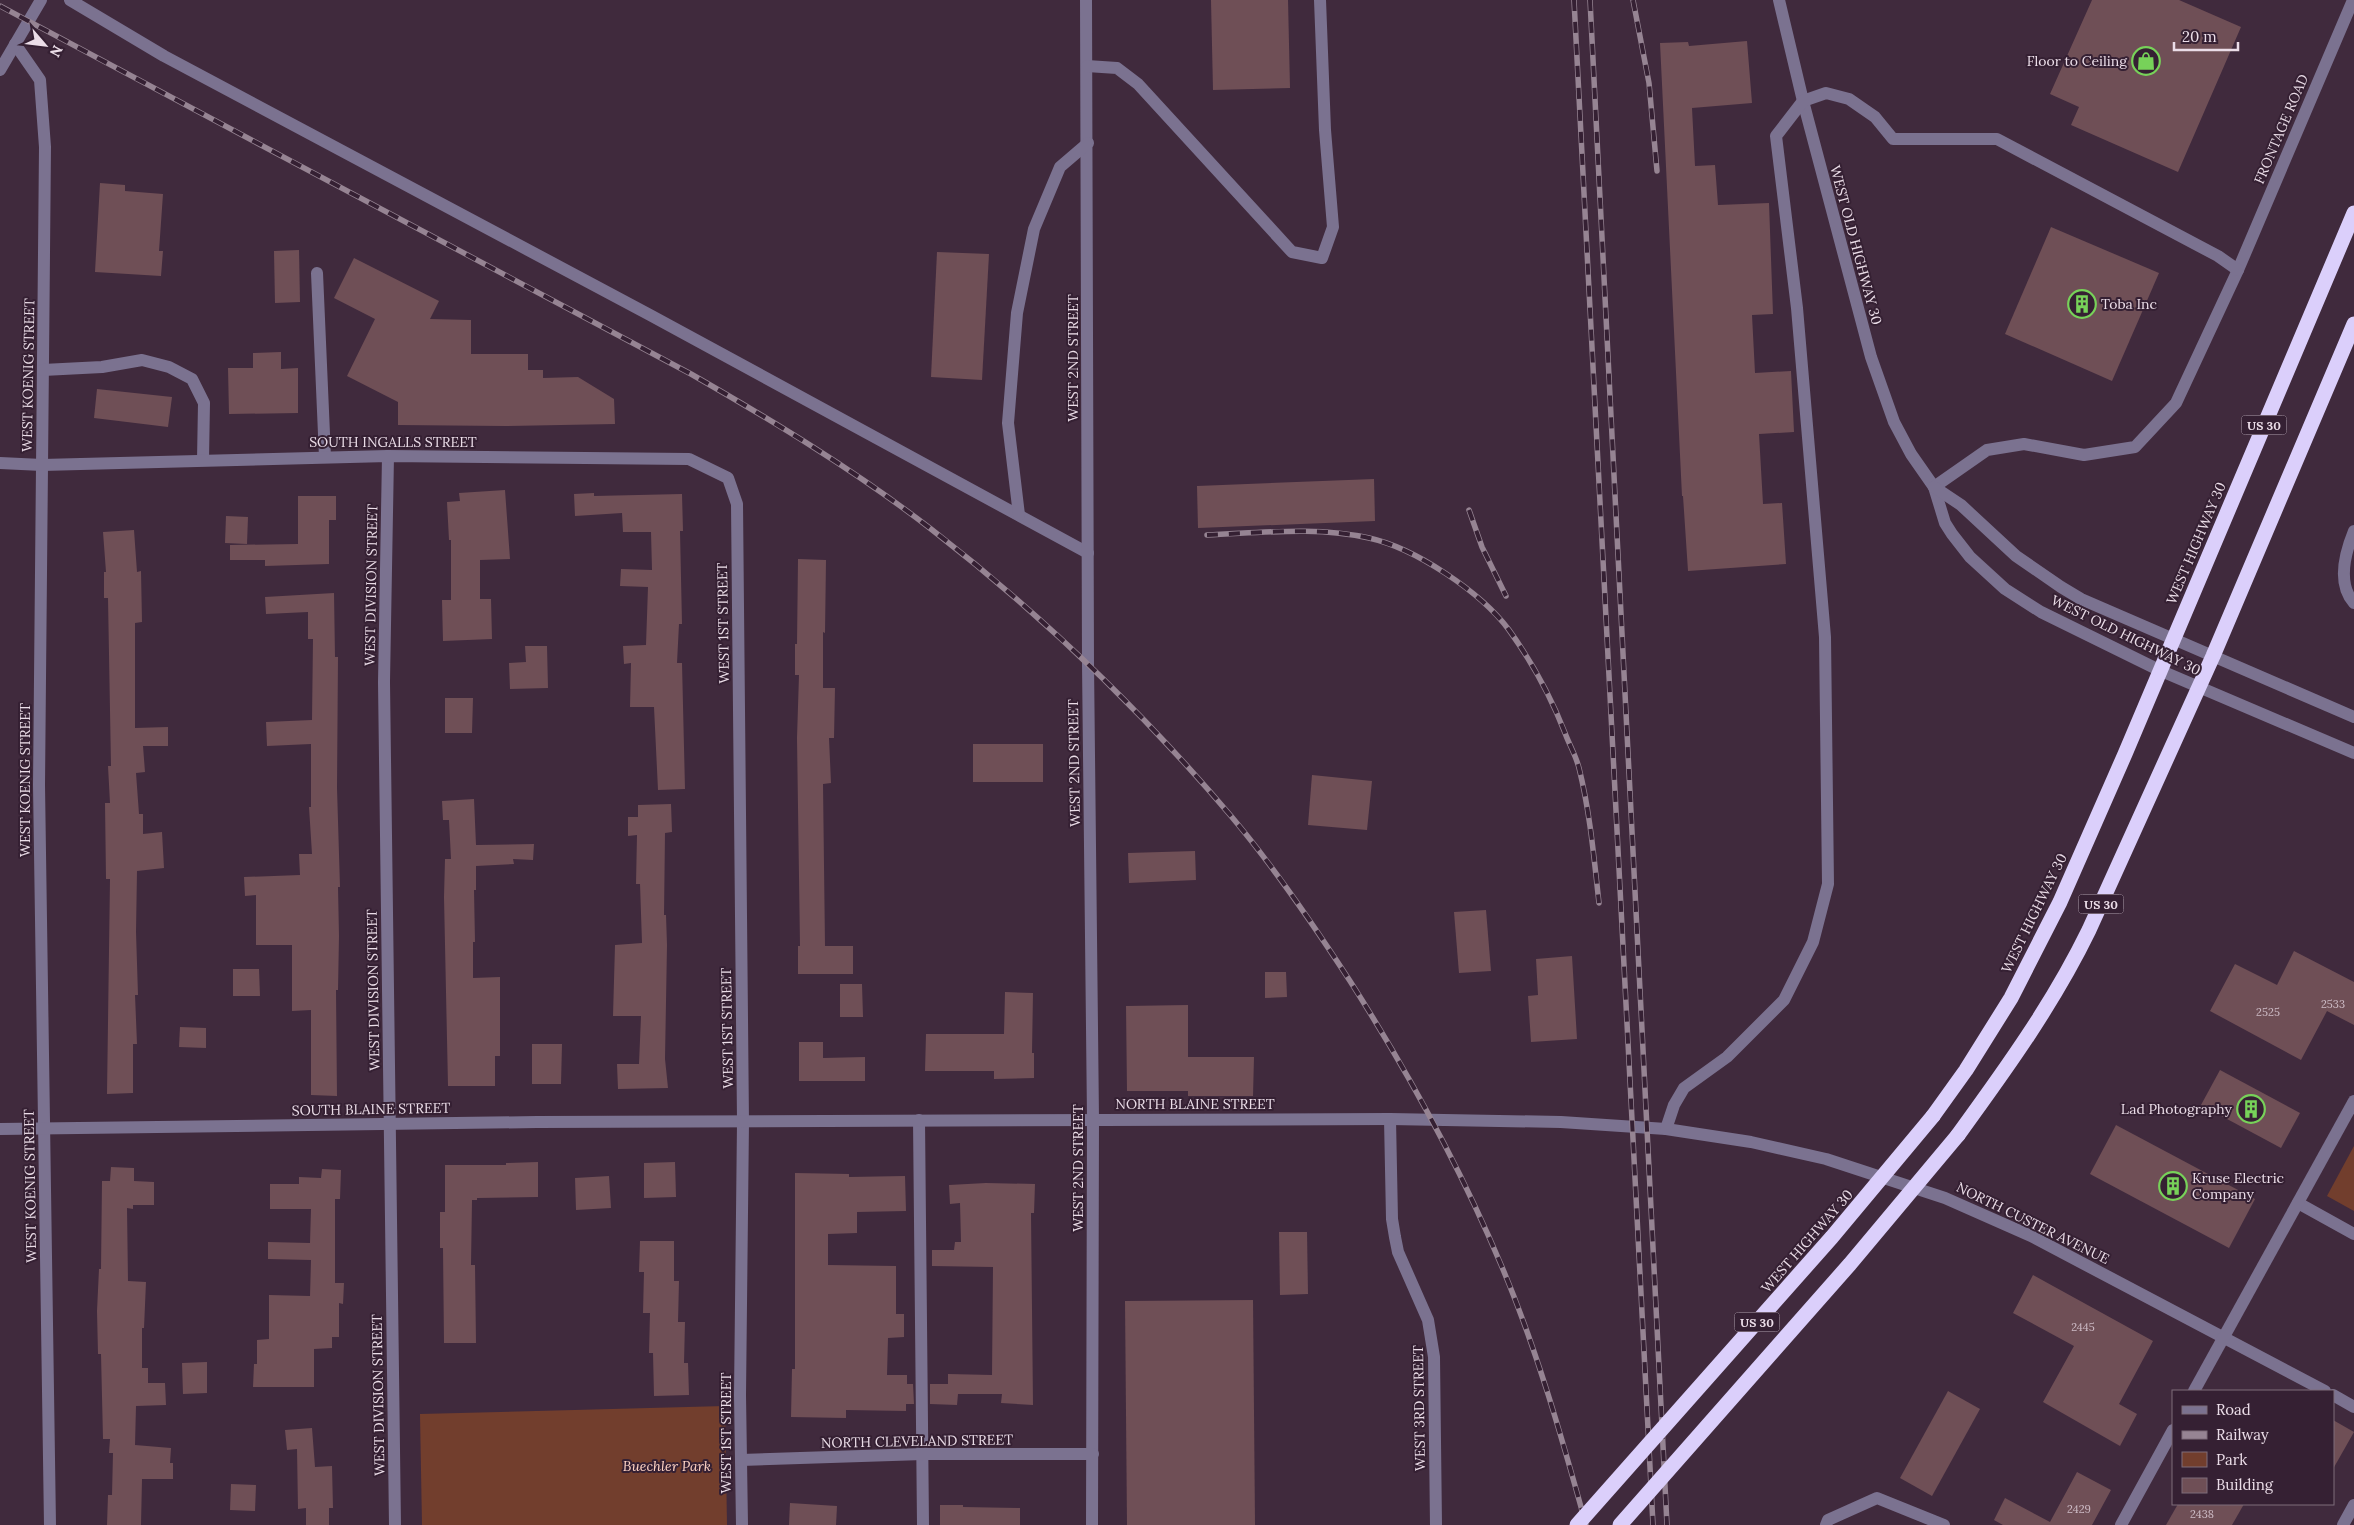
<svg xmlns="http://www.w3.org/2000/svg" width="2354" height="1525" viewBox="0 0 2354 1525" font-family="Lora,serif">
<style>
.green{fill:#723e2d}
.building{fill:#6f4f56}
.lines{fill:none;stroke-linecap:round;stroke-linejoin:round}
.minor{stroke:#7b7290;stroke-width:12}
.highway{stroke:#dbcffb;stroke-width:15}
.rail-casing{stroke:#968493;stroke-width:5.5}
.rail{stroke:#352033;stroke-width:4;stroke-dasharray:11;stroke-linecap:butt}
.highway-bridge{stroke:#dbcffb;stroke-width:15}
.labels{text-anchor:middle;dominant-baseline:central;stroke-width:4;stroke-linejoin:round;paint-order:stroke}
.number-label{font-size:11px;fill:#ccbac4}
.shield{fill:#352033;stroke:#b4a4b2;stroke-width:1}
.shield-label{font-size:12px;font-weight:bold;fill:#ebdde8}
.poi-label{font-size:14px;fill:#ebdde8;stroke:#352033;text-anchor:end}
.street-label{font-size:14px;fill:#ebdde8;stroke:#352033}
.park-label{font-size:14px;font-style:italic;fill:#fdd2c4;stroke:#352033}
</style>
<rect width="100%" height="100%" fill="#402a3d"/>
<g class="green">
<path d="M2354,1146V1211L2327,1196Z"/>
<path d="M725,1406L727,1525H422L420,1414Z"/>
</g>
<g class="building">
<path d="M1211,0H1288L1290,88L1213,90Z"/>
<path d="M2092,0H2179L2241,27L2178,172L2071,125L2079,107L2050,94Z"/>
<path d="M1747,41L1752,103L1692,108L1695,166L1715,165L1718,205L1769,203L1773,314L1752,315L1755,373L1791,371L1794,432L1759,434L1763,504L1782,503L1786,564L1688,571L1683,496H1682L1660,43L1688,42L1689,46Z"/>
<path d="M100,183L125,185V191L163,194L159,251H163L161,276L95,272Z"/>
<path d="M2051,227L2159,273L2112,381L2005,334Z"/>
<path d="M299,250L300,302L275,303L274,251Z"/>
<path d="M937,252L989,254L982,380L931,377Z"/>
<path d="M354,258L439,301L430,319L471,320V354H528V370H543V378L578,377L614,399L615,424L504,426L398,425V402L347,376L375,319L334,298Z"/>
<path d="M281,352V369L298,368V413L229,414L228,368H253V353Z"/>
<path d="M97,389L172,397L168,427L94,418Z"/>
<path d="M1374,479L1375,521L1198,528L1197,486Z"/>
<path d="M505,490L510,559L480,560V599H491L492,639L443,641L442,600H451V540H449L447,502L460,501L459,493Z"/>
<path d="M594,493V496L682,494L683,531H680L682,624H679L677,663H682L685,789L658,790L654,707H630L631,663L624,664L623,646L646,645L648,587L620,586L621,569L652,570L651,532H623L622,513L575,516L574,494Z"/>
<path d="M298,496H336V520H329V564L265,566V560H230V545L298,544Z"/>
<path d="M226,516L248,517L247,544L225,543Z"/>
<path d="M134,530L137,572L141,571L142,622L135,623V728L168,727V746H143L145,772L136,773L139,814H143V834L162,832L164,868L137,871L136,932L138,995H135L137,1044H133V1093L107,1094L110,879H106L105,803H110L108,766H111L108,598H104V572H106L103,532Z"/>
<path d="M798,559L826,560L825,633L823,632V688H835L834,738H829L831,783L823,784L825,946H853V974H798V946H800L797,738L799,675H795V644H797Z"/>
<path d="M334,593L335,657H338L337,788L340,887H338L339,936L338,990H336L337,1096L311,1095V1010L292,1011V945H256V895L245,896L244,877L300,875L299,854H312L309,807H311V744L267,746L266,722L312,720L313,639H308V612L266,614L265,597Z"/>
<path d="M525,646H547L548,688L510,689L509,663L526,662Z"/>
<path d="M445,698H473L472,733H445Z"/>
<rect x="973" y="744" width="70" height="38"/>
<path d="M1312,775L1372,781L1367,830L1308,825Z"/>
<path d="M474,799L476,845L534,844L533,860L513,859L514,864L476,866V890H474L475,942H473V978L500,977V1056H495V1086H448L444,897L445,859H451L449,820H443L442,801Z"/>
<path d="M671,804L672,832L665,833L664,915H666L667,945L665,1059L668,1088L618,1089L617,1064H639L641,1016H613L615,945L642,943L640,884H636L637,835L628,836V817H638V805Z"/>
<path d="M1195,851L1196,880L1129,883L1128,853Z"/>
<path d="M1486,910L1491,971L1459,973L1454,912Z"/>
<path d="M2294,951L2354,982V1025L2327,1011L2301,1060L2210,1011L2235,964L2277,985Z"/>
<path d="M1572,956L1577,1039L1531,1042L1528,996L1538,995L1536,959Z"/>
<path d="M233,969H259L260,996H233Z"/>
<path d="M1265,972H1286L1287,997L1265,998Z"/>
<path d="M840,984H862L863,1017H840Z"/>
<path d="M1005,992L1033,993L1032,1053H1034V1078L994,1079V1071H925L926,1034H1004Z"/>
<path d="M1188,1005V1057H1254L1253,1096H1188V1091H1127L1126,1006Z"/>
<path d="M180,1027L206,1028V1048L179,1047Z"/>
<path d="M799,1042H823V1058L865,1057V1081H799Z"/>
<path d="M532,1044H562L561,1084H532Z"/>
<path d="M2220,1070L2300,1113L2281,1148L2201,1105Z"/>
<path d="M2116,1125L2255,1199L2229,1248L2090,1174Z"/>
<path d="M538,1162V1197L477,1198V1200H472L471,1265H475L476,1343H444L443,1248H440V1212H445V1165H506V1163Z"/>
<path d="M675,1162L676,1197L644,1198V1163Z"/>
<path d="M111,1167L134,1168V1181L154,1182V1205H133V1209L127,1208L128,1281L146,1282L144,1328H142V1368H148V1383H165L166,1405L136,1406L135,1445L171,1448L170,1463H173V1479H142L141,1525H107L108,1495H112L113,1453H109L110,1439H103L101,1354H98L97,1311L99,1269H101L102,1181H110Z"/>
<path d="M322,1169L341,1170L340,1199H335V1283H344L343,1304L339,1303V1337H332V1348L314,1349V1387H253L254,1364H257V1340L269,1339V1295L310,1296L311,1260L268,1259V1242L310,1243L311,1209H270V1184H299V1177L321,1178Z"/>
<path d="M795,1173L849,1174V1177L905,1176L906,1211L857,1212V1233L828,1234V1265L896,1266V1314H904V1337L888,1338L887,1375H907V1384H913L914,1404H906V1411L846,1410V1418L791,1417L792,1369H795Z"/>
<path d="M609,1176L611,1208L576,1210L575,1178Z"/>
<path d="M986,1183L1035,1184L1034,1213H1031L1033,1405L1001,1403L1002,1394H958L957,1405L930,1404V1384H948V1374L992,1375L993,1267L932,1266V1250H954L955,1242H961L960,1203L950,1204L949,1185Z"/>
<path d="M1279,1232H1307L1308,1294L1280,1295Z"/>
<path d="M640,1241H674V1281H679L678,1322H685L684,1363H688L689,1395L654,1396L653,1353H649L650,1313H643L644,1272H639Z"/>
<path d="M2033,1275L2153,1341L2119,1404L2137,1414L2120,1446L2043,1402L2074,1346L2013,1313Z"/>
<path d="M1253,1300L1255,1525H1127L1125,1301Z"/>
<path d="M207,1362V1393L183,1394L182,1363Z"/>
<path d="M1948,1391L1980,1409L1932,1496L1900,1478Z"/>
<path d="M2333,1420L2354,1432L2333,1469Z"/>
<path d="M312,1428L315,1467L332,1466L333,1508H329V1525H306V1508L298,1509L297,1449L287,1450L285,1430Z"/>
<path d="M2077,1472L2111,1490L2092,1525H2003L1994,1520L2005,1498L2050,1522Z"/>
<path d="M231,1484L256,1485L255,1511L230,1510Z"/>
<path d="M790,1503L837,1506L836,1525H789Z"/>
<path d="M2178,1504H2244L2232,1525H2166Z"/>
<path d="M940,1505H963V1507L1020,1508V1525H940Z"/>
</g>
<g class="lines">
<g class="minor">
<path d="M70,0L164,56L650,315L1088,553"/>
<path d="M1086,0L1088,664L1093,1119L1092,1525"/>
<path d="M1779,0L1803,101L1871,357L1894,422L1911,454L1934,487L1945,523L1952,534L1970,557L2005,589L2041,612L2159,670L2354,753"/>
<path d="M15,44L40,80L45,147L39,785L50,1525"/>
<path d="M1087,66L1117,68L1138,84L1292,252L1322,258L1333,227L1325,130L1320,0"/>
<path d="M0,70L41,0"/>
<path d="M317,273L325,457"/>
<path d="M43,370L102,367L142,360L169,367L192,379L204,403L203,460"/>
<path d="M388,456L384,682L395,1525"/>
<path d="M0,463L42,465L388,456L689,459L728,478L737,504L743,1122L740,1395L742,1525"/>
<path d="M1934,487L1987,450L2024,444L2084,455L2135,447L2176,403L2238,270L2353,0"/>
<path d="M1934,487L1961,505L2016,556L2061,587L2081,599L2354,717"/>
<path d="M1019,515L1008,423L1017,313L1034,229L1060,167L1088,143"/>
<path d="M2354,531C2345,553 2337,584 2354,603"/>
<path d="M1390,1119L1392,1219L1395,1237L1398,1252L1428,1320L1434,1357L1436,1525"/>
<path d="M919,1120L923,1525"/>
<path d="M0,1129L537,1122L1390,1119L1561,1122L1666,1129L1751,1142L1826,1159L1945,1198L2031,1236L2325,1391"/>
<path d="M1666,1129L1674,1105L1684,1088L1727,1057L1784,1000L1813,942L1828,884L1825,637L1797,308L1776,136L1803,101L1826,93L1849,99L1875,117L1893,139H1997L2218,256L2238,270"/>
<path d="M2298,1203L2354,1234"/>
<path d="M2194,1391L2354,1101"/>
<path d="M2333,1395L2354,1407"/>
<path d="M741,1460L923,1454H1093"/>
<path d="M1826,1525L1828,1520L1877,1498L1944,1525"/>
<path d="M2121,1525L2173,1430"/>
<path d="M2343,1525L2354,1505"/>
</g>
<g class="highway">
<path d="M1933,1116L1966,1070L2011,998L2060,902L2125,754L2354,213"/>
<path d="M1958,1135C2006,1069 2053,1004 2089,930L2213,656L2354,324"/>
</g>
<defs>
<g id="rail">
<path d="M1574,0L1653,1525"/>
<path d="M1590,0L1667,1525"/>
<path d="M1633,0L1649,83L1657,171"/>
<path d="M0,6L691,374C773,421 856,471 931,529C1041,614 1141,710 1231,816C1274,867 1313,924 1350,981C1408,1072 1460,1167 1502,1267C1537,1350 1562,1438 1586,1525"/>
<path d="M1469,510L1482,547L1506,596"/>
<path d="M1207,535C1260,533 1317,526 1369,538C1415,548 1481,592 1509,630C1532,662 1551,697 1565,733C1569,744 1576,756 1579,768C1590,812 1594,858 1599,903"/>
</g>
</defs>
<use href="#rail" class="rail-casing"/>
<use href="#rail" class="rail"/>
<g class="highway-bridge">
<path d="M1577,1525L1832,1237L1933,1116"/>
<path d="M1620,1525L1850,1264L1958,1135"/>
</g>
</g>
<defs>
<symbol id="shop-ring" viewBox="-11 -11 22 22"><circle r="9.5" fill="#352033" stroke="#77d259" stroke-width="1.5"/><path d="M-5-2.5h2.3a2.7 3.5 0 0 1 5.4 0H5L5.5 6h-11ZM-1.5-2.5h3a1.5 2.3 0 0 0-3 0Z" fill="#77d259"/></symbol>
<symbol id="building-ring" viewBox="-11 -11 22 22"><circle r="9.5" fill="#352033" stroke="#77d259" stroke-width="1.5"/><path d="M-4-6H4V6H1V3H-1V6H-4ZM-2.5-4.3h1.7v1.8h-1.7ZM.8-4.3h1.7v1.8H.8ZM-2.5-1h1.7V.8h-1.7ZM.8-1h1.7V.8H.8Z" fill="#77d259"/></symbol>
</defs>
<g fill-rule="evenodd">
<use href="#shop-ring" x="2130" y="45" width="32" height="32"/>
<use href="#building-ring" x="2066" y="288" width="32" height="32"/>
<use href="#building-ring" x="2235" y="1093" width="32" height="32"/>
<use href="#building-ring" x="2157" y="1170" width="32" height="32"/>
</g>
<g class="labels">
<g class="number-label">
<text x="2333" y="1004">2533</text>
<text x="2268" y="1012">2525</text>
<text x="2083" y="1327">2445</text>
<text x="2079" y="1509">2429</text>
<text x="2202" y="1514">2438</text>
</g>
<g class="shield">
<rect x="2241.5" y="415.5" width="45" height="19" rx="4"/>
<rect x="2078.5" y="894.5" width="45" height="19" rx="4"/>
<rect x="1734.5" y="1312.5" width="45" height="19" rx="4"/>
</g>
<g class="shield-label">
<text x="2264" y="425">US 30</text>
<text x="2101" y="904">US 30</text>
<text x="1757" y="1322">US 30</text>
</g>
<g class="poi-label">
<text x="2127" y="61">Floor to Ceiling</text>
<text x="2101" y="304" text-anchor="start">Toba Inc</text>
<text x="2232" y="1109">Lad Photography</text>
<text x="2192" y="1178" text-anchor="start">Kruse Electric<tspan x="2192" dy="16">Company</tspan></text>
</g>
<g class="street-label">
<text transform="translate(2281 129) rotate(-67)">FRONTAGE ROAD</text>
<text transform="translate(1856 245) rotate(75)">WEST OLD HIGHWAY 30</text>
<text transform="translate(1073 358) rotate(-90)">WEST 2ND STREET</text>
<text transform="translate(28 375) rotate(-89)">WEST KOENIG STREET</text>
<text x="393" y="442">SOUTH INGALLS STREET</text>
<text transform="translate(2196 543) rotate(-67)">WEST HIGHWAY 30</text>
<text transform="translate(371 585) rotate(-89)">WEST DIVISION STREET</text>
<text transform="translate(723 623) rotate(-91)">WEST 1ST STREET</text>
<text transform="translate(2126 635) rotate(26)">WEST OLD HIGHWAY 30</text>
<text transform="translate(1074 763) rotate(-91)">WEST 2ND STREET</text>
<text transform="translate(25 780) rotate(-90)">WEST KOENIG STREET</text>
<text transform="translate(2034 913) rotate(-64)">WEST HIGHWAY 30</text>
<text transform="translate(373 990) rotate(-91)">WEST DIVISION STREET</text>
<text transform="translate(727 1028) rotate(-91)">WEST 1ST STREET</text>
<text x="1195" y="1104">NORTH BLAINE STREET</text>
<text transform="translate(371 1109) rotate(-1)">SOUTH BLAINE STREET</text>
<text transform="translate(1078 1168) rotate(-90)">WEST 2ND STREET</text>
<text transform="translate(30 1186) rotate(-91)">WEST KOENIG STREET</text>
<text transform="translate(2033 1223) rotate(26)">NORTH CUSTER AVENUE</text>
<text transform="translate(1807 1241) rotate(-49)">WEST HIGHWAY 30</text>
<text transform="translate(378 1395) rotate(-91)">WEST DIVISION STREET</text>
<text transform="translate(1419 1408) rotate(-91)">WEST 3RD STREET</text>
<text transform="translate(726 1433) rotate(-90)">WEST 1ST STREET</text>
<text transform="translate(917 1441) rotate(-1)">NORTH CLEVELAND STREET</text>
</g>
<g class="park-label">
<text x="667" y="1466">Buechler Park</text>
</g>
</g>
<rect x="2172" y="1390" width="162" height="115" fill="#352033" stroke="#7e6c7b"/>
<rect x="2182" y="1406" width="25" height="8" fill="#7b7290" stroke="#7e6c7b"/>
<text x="2216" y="1415" font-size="15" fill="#ebdde8">Road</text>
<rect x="2182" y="1431" width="25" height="8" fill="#968493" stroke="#7e6c7b"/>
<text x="2216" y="1440" font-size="15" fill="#ebdde8">Railway</text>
<rect x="2182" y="1452" width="25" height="15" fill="#723e2d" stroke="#7e6c7b"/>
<text x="2216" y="1465" font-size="15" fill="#ebdde8">Park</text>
<rect x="2182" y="1478" width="25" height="15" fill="#6f4f56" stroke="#7e6c7b"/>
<text x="2216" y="1490" font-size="15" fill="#ebdde8">Building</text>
<g transform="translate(45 45) rotate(118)" stroke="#352033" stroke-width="4" paint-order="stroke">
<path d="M0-4L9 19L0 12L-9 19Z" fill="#ebdde8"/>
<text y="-8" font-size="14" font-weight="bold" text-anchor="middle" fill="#ebdde8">N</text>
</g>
<path d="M2174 42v8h64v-8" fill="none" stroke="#ebdde8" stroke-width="2.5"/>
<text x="2182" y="42" font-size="15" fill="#ebdde8" stroke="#352033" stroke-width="4" paint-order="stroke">20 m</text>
</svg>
